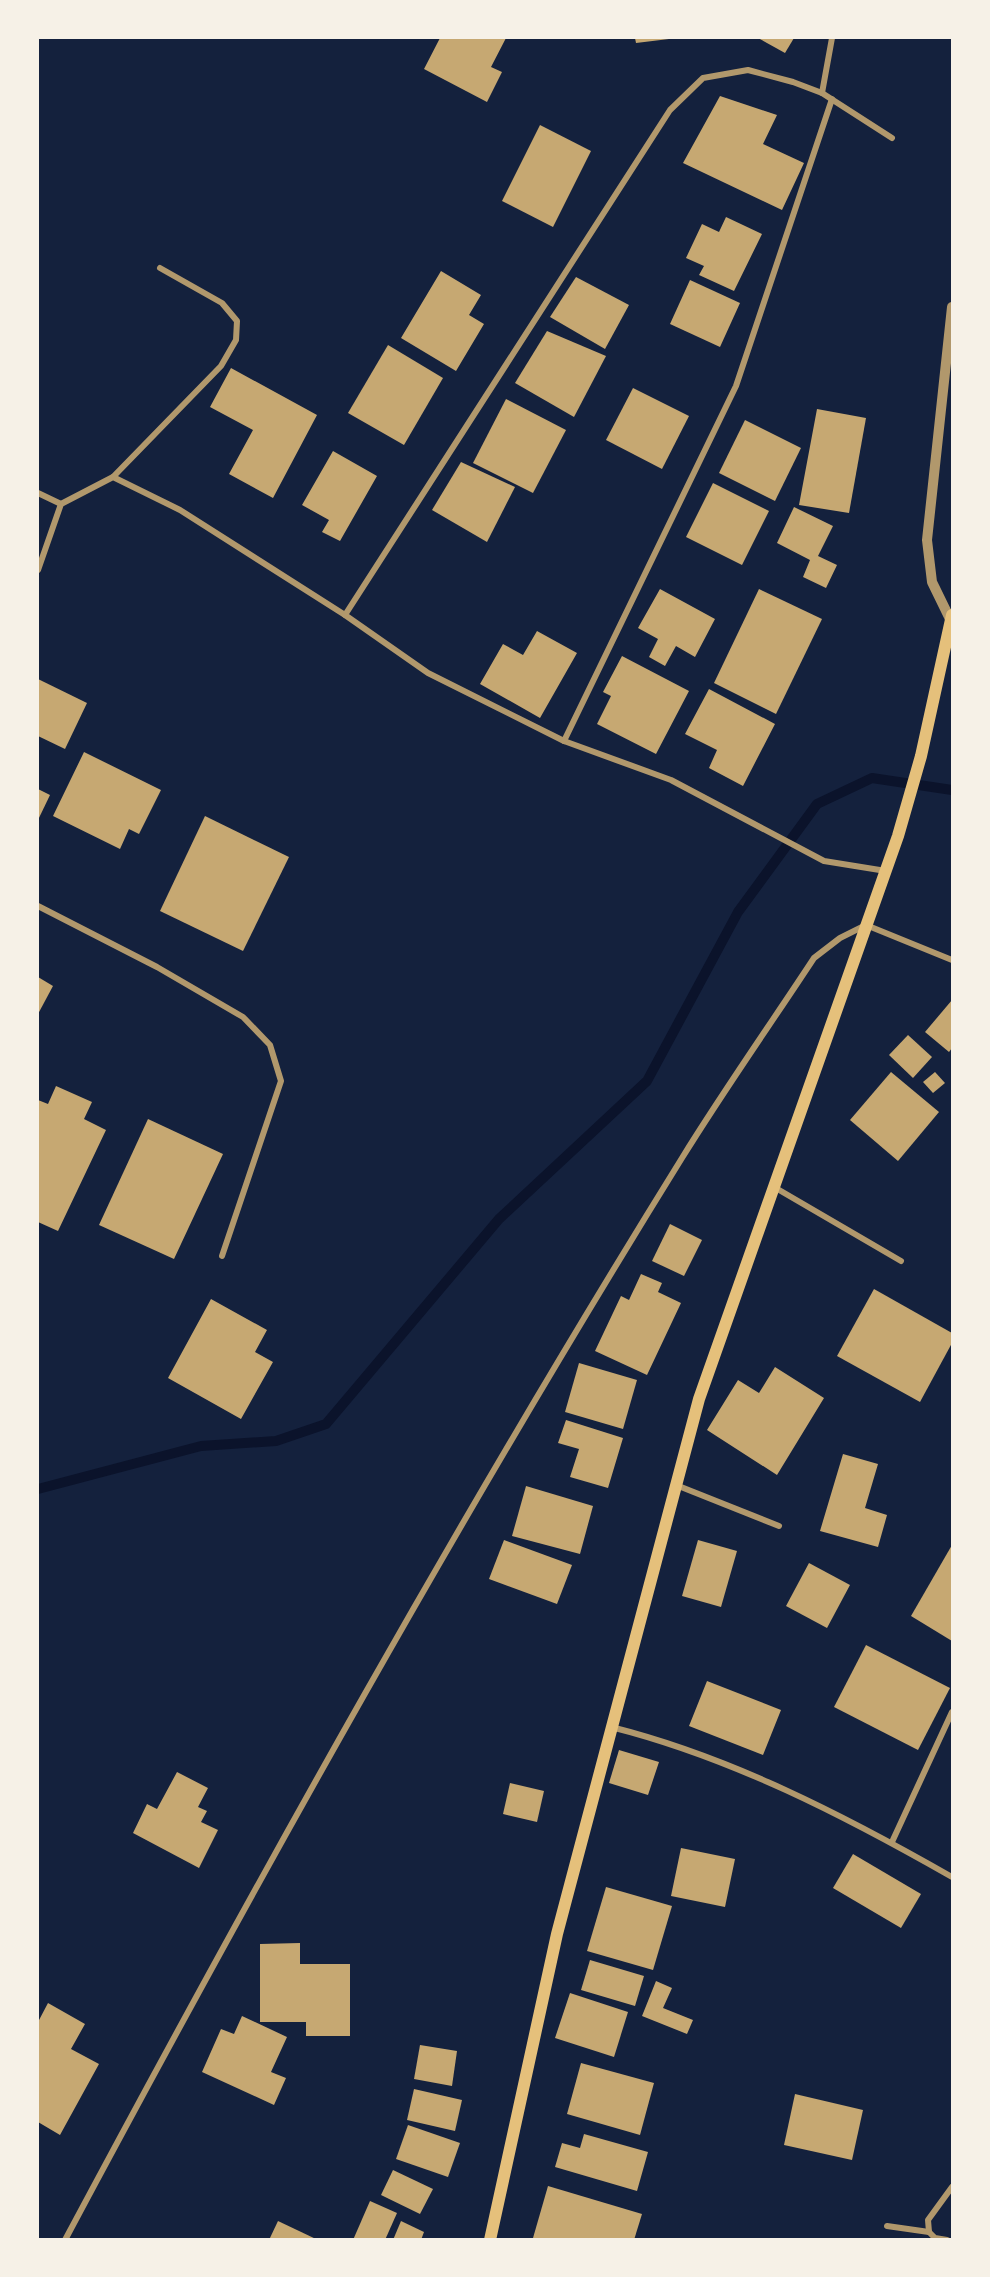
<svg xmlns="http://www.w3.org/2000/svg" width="990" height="2277" viewBox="0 0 990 2277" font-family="'Times New Roman',serif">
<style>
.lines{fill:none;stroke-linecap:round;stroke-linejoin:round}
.stream{stroke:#0b132b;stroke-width:10}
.building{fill:#c6a872}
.minor{stroke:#b1986c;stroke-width:6}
.tertiary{stroke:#b1986c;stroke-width:10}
.secondary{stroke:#e5c07b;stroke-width:12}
</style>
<rect width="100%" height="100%" fill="#14213d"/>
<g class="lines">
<path class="stream" d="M38,1489L201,1446L276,1441L326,1424L499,1219L647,1081L738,912L817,804L872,778L952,790"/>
</g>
<g class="building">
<path d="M440,38H506L491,67L502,72L487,102L424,69Z"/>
<path d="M635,38H669V39L636,43Z"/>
<path d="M758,38H794L785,53Z"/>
<path d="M720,96L777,115L763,144L804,163L782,210L683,163Z"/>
<path d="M540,125L591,151L553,227L502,201Z"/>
<path d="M726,217L762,234L734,291L699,275L704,266L686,258L702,224L719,232Z"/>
<path d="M441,271L481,295L469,315L484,324L456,371L401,338Z"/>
<path d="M576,277L629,305L605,349L550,317Z"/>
<path d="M690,280L740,303L720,347L670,324Z"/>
<path d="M547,331L606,356L574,417L515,383Z"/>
<path d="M388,345L443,378L404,445L348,413Z"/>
<path d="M231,368L317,415L273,498L229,474L253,430L210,407Z"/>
<path d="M633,388L689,416L662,469L606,440Z"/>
<path d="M506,399L566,430L533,493L473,463Z"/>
<path d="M817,409L866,418L849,513L799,505Z"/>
<path d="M745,420L801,448L775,501L719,473Z"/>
<path d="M333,451L377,476L340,541L322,532L329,520L302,505Z"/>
<path d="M461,462L515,487L487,542L432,510Z"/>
<path d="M713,483L769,511L742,565L686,537Z"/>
<path d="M794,507L833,526L818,556L837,565L826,588L803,577L810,560L777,543Z"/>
<path d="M660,589L715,619L695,657L676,646L665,666L649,657L658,639L638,628Z"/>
<path d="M759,589L822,619L776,714L714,683Z"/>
<path d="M537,631L577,653L540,718L480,684L503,644L523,655Z"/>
<path d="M622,656L689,691L656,754L597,724L611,696L603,692Z"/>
<path d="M38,679L87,703L65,749L38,736Z"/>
<path d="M709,689L775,724L743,786L709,768L717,750L685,734Z"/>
<path d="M84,752L161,790L139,834L129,829L120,849L53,816Z"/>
<path d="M38,789L50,795L38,820Z"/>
<path d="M205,816L289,857L243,951L160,911Z"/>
<path d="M38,977L53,986L38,1014Z"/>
<path d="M952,1000V1048L949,1052L925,1032Z"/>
<path d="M908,1035L932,1057L913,1078L889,1055Z"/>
<path d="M891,1072L939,1112L898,1161L850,1120Z"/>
<path d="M935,1072L945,1083L933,1093L923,1082Z"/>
<path d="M56,1086L92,1102L84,1119L106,1130L58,1231L38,1222V1100L48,1104Z"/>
<path d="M148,1119L223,1154L174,1259L99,1225Z"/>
<path d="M670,1224L702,1240L684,1276L652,1261Z"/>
<path d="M641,1274L662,1283L658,1292L681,1303L647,1375L595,1351L621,1296L629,1300Z"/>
<path d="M874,1289L952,1333V1343L920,1402L837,1356Z"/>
<path d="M211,1299L267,1330L255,1352L273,1362L241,1419L168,1378Z"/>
<path d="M579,1363L637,1380L623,1429L565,1412Z"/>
<path d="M775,1367L824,1398L777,1475L707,1430L738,1380L759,1393Z"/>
<path d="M566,1420L623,1438L608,1488L570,1477L579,1449L558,1443Z"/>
<path d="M843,1454L878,1464L865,1508L887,1515L878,1547L820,1531Z"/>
<path d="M526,1486L593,1506L580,1554L512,1536Z"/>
<path d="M504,1540L572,1565L557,1604L489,1579Z"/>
<path d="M698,1540L737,1551L721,1607L682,1596Z"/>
<path d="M952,1545V1641L911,1616Z"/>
<path d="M809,1563L850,1585L827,1628L786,1606Z"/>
<path d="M866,1645L950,1688L918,1750L834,1707Z"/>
<path d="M707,1681L781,1710L763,1755L689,1726Z"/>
<path d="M619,1750L659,1762L648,1795L609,1783Z"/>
<path d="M177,1772L208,1788L198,1807L207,1811L201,1822L218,1830L199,1868L133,1833L147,1804L157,1809Z"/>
<path d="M510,1783L544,1791L537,1822L503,1814Z"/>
<path d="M681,1848L735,1859L725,1907L671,1896Z"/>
<path d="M853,1854L921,1894L901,1928L833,1888Z"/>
<path d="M606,1887L672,1906L653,1970L587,1951Z"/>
<path d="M300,1943V1964H350V2036H306V2022H260V1944Z"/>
<path d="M590,1960L644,1976L635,2006L581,1990Z"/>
<path d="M656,1981L672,1988L663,2008L693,2020L687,2034L642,2016Z"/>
<path d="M570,1993L628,2012L614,2057L555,2038Z"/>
<path d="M48,2003L85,2024L71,2049L99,2064L60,2135L38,2122V2022Z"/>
<path d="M242,2016L287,2037L271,2072L286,2078L274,2105L202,2072L221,2029L234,2034Z"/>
<path d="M420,2045L457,2051L452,2086L414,2079Z"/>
<path d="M581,2063L654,2083L640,2135L567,2114Z"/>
<path d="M414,2089L462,2100L455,2131L407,2120Z"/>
<path d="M795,2094L863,2110L852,2160L784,2145Z"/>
<path d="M408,2125L460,2143L448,2177L396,2159Z"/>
<path d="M584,2134L648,2152L637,2191L555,2167L562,2143L580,2148Z"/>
<path d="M393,2170L433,2189L420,2214L381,2195Z"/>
<path d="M548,2186L642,2214L634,2240L533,2238Z"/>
<path d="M370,2201L397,2213L385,2240H353Z"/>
<path d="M278,2221L318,2240H269Z"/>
<path d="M401,2221L424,2232L421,2240H393Z"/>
</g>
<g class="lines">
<g class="minor">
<path d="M822,93L832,38"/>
<path d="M113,477L221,366L236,340L237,321L222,303L160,268"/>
<path d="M38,493L61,504"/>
<path d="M38,570L61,504L113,477L180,510L345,615L428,673L564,741L671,780L824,861L886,871"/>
<path d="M345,615L670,110L703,78L748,70L793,82L822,93L892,138"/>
<path d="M564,741L736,386L832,99"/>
<path d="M38,906L157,967L243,1017L270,1045L281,1081L222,1256"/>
<path d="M774,1187L901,1261"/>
<path d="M676,1485L779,1526"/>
<path d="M611,1727C731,1757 845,1816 952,1877"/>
<path d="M892,1842L952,1712"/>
<path d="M887,2226L929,2232"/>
<path d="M65,2240C261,1873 463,1511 682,1158C724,1090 770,1025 814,958L840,938L866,925L952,960"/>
<path d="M947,2240L935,2238L929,2232L928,2220L952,2187"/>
</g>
<path class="tertiary" d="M951,621L932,582L927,540L952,307"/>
<path class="secondary" d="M490,2240L557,1934L699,1399L898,836L921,756L952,615"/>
</g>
<rect width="990" height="2277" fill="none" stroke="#f6f1e7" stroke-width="78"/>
</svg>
